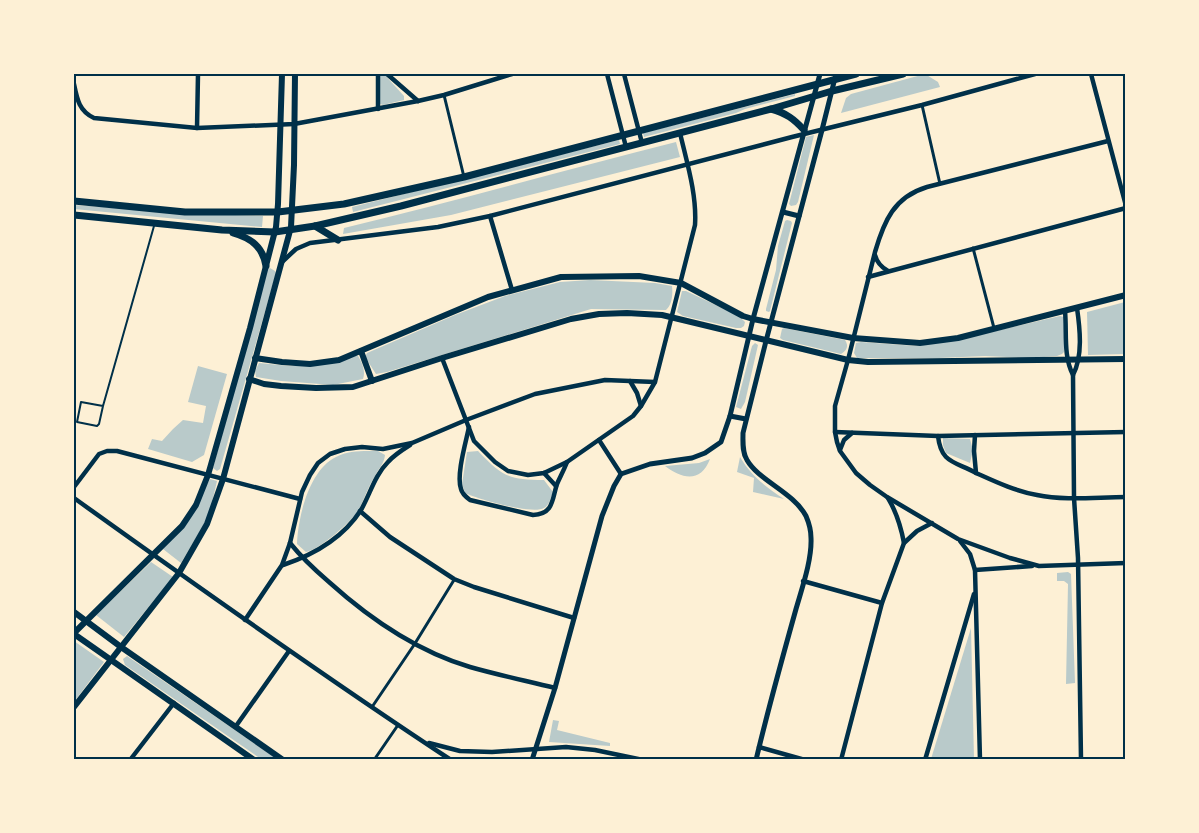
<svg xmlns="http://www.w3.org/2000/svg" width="1199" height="833" viewBox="0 0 1199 833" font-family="Rubik,sans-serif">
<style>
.green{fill:#b9caca}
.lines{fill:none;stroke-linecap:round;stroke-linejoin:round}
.service{stroke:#003049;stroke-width:2}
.pedestrian{stroke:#003049;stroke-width:3}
.minor{stroke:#003049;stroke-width:4.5}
.tertiary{stroke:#003049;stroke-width:5}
.secondary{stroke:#003049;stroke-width:6}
.primary{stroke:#003049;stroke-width:7}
.neatline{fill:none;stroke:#003049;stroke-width:2}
</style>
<rect width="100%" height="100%" fill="#fdf0d5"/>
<g class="green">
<path d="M379,74H384L404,96V100L383,105L380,104Z"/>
<path d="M925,74L938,82L940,87L841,113L846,98L851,94Z"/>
<path d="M795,94V96L745,109L736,113L644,137L643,133Z"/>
<path d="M814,135L798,202L796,205L791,206L789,204L806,137Z"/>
<path d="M619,140L620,144L353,212L352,207Z"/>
<path d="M676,142L680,157L451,215L343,234L344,228C455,201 565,170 676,142Z"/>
<path d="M74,205L206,214L263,216L262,227L74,209Z"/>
<path d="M787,220L791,221L792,223L770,311L769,312L766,311V309L776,270L778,246L785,221Z"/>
<path d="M270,268L275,271L276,273L220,469L217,471L213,468L267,270Z"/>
<path d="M590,280L655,283L672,286C673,294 672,305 666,310L591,309L387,372L376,374L365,357L367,353L455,315L505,296L560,282Z"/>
<path d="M682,291H686L739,316L745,322L744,326L741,328H736L683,316L677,312Z"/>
<path d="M1125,302V354L1088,355L1087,312Z"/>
<path d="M1060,316L1064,317V352L1062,354L1057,356L1031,358L985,356L939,358H857L854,353L856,343L861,342L917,346L957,340Z"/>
<path d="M784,328L845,340C849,346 847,350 841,354L783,340L780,338L782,329Z"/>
<path d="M755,343L758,345L745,402L741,409L736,407L752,346Z"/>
<path d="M355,356H358C362,362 366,372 363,379L333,385L281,381L256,377L255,371L259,363L290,366H314Z"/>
<path d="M198,366L227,374L204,455L192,462L148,449L152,439L162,441L173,429L183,420L203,423L206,406L188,402Z"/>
<path d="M943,438L970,439L973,450L970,463L946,453L943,445Z"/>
<path d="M378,451L385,455C384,464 379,468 375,476C368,487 364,500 358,511C351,522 319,550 306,552L297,544C298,517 309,470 336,457C349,450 363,451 378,451Z"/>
<path d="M478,451C502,476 508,480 544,480L553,492C551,497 549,506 544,508C532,515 478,499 465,493L462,484L467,452Z"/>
<path d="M740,457C752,477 765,486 784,499L753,492L754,478L737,472Z"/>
<path d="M710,459C701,483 682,479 665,466L699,463Z"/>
<path d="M210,479L217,481L210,511L204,524L181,563L163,549L182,529Z"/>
<path d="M151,562L173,577L124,637L96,615Z"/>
<path d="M1068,572L1071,574L1075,683L1066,684L1068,584L1064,581H1057V573Z"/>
<path d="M971,628L974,759H931Z"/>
<path d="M74,641L104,662L74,702Z"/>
<path d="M127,656L277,759H261L125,665L123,659Z"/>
<path d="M553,720L559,721L557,730L610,743V746L549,742Z"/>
</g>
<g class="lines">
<path class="service" d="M103,406L81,402L77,422L97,426L99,424L103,406L154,226"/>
<g class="pedestrian">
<path d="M444,95L464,177"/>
<path d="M922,105L940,184"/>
<path d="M973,248L994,328"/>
<path d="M372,707L414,645L454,580"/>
<path d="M374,760L398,725"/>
</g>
<g class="minor">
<path d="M387,74L418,101"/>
<path d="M607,74L626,147"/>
<path d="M624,74L642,143"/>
<path d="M1091,74L1126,206"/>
<path d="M74,84C77,99 79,111 94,118L197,128L294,124L418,101L444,95L512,74"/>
<path d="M378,109V74"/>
<path d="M197,128L198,74"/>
<path d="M1108,141L927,187C894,197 884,221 875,252L848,360L835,406V432L837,442L840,451L856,473L870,485L887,497L958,539L1010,558L1039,566L1126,563"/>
<path d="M490,216L512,290"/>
<path d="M875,255C877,263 881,267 888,271"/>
<path d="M282,262L296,249L310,243L438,227L490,216L792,137L922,105L1035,74"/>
<path d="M868,277L1126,208"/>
<path d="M1077,308C1080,329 1083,356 1073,375L1074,498L1078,558L1081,760"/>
<path d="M1065,311C1067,332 1063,356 1073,375"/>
<path d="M442,358L474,441L495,462L508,471L528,475L544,473L567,462L633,416L641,406L655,382L695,225C697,195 687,163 680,133"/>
<path d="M630,381L637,393L641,406"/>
<path d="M469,427C466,442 456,475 461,489C462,494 466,497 470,500L533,515C554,514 552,499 557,484C560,477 564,470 567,462"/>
<path d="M835,432L938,436L1126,432"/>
<path d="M975,435L974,451L976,473C996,482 1015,491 1037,495C1065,501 1097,497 1126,497"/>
<path d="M938,436C941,463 954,461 976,473"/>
<path d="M599,440L621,474"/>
<path d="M840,450L844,440L852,433"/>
<path d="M544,473L556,486"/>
<path d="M74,487L99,454L107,451H117L300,499"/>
<path d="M74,498C198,587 323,676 451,760"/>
<path d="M888,498C897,513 901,527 904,543"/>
<path d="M360,511L390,537L454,579L474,587L574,618"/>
<path d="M960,541L970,554L975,570L980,760"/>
<path d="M290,543C302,558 315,570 329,582C370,619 416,651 470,667C498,675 527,681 555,688"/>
<path d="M283,565C313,555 343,538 361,510C370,494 375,475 388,462C394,455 402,450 410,445"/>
<path d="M975,570L1032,566"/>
<path d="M803,581L882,603"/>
<path d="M245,620L282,565L290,543L302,492L310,475L318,463L330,454L345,449L362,447L383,449L412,443L466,420L535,394L605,380L655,382"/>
<path d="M236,726L289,651"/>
<path d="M429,743L460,751L492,752L566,747L595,750L643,760"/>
<path d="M759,747L805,760"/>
<path d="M130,760L174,703"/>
<path d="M841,760L882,603L904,543L917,531L932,523"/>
<path d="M925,760L974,594"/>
</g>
<g class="tertiary">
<path d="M783,212L799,216"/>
<path d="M730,416L746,419"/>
<path d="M532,760L555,688L602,516L614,486L621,474L650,464L692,458L705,453L721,442L730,416L753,319L820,74"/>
<path d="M756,760C768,709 782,659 796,609C802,588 812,560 811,538C811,531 809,523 806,516C793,492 759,481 747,460C742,452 743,442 743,433L766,341L822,130L836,74"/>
</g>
<g class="secondary">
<path d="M361,351L372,381"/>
<path d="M255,358L282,362L310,364L339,360L488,297L561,277L639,276L681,283L743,316L753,319L853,338L920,343L958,338L1126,295"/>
<path d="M249,379L264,384L281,386L316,388L353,387L442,358L571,319L599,314L627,313L662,315L848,360L868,362L1126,359"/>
<path d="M74,612L121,647L283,760"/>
<path d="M74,633L182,526L196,505L208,475L250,328L276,227L278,204L282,74"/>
<path d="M74,634L254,760"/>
<path d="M74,707L179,573L207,524L223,479L291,227L294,165L295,74"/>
</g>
<g class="primary">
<path d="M771,109C786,113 794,119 804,130"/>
<path d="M74,201L185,212H278L344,204L464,177L856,74"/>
<path d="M74,215L222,230L275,232L315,226L401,206L771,109L832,91L903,74"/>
<path d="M315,226L338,240"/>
<path d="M233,233C251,238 263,247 266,266"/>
</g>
</g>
<rect width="1199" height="833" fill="none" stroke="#fdf0d5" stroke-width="150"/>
<rect x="75" y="75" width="1049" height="683" class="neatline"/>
</svg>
